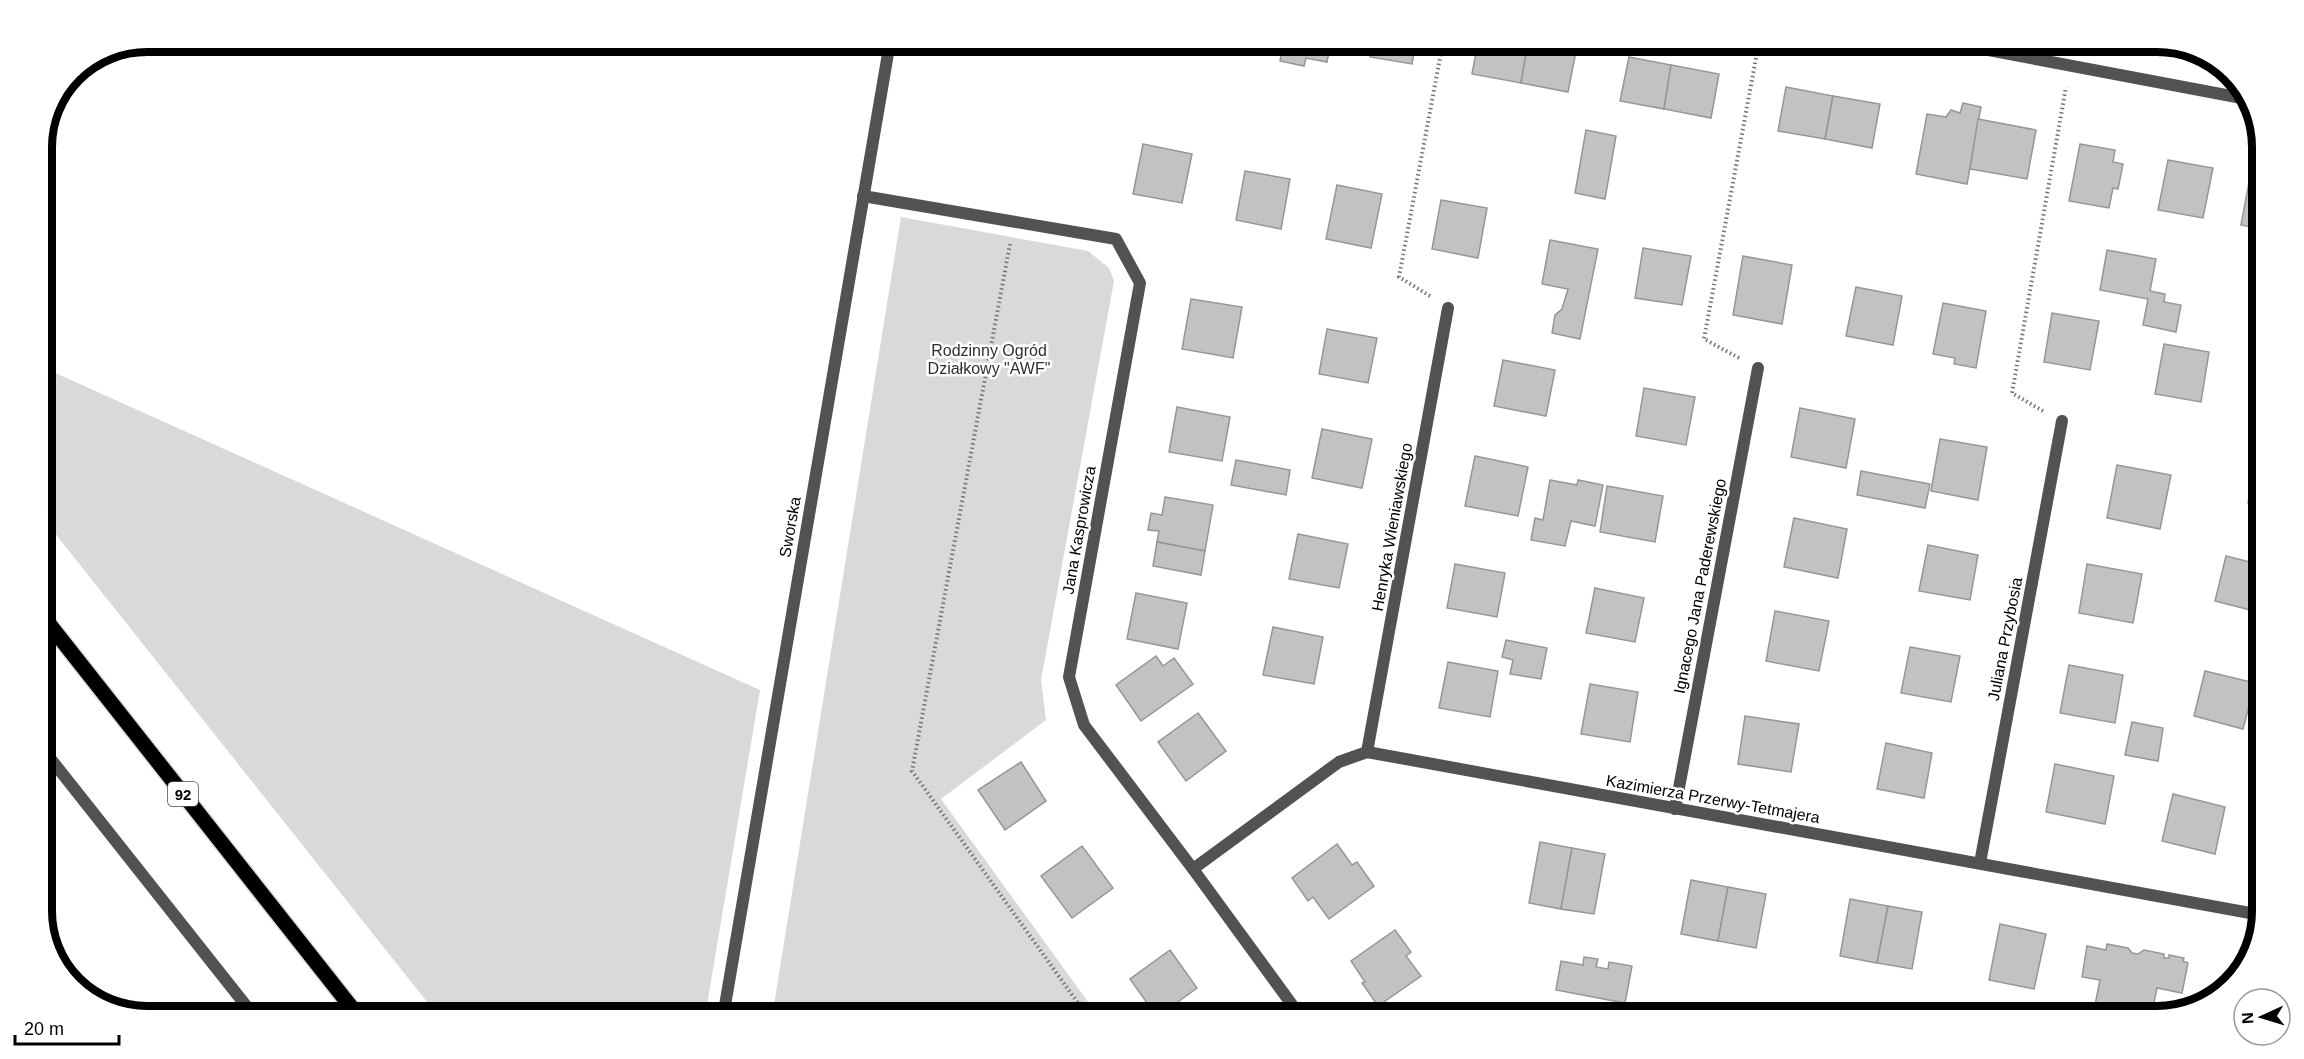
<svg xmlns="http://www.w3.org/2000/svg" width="2304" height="1059" viewBox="0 0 2304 1059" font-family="Helvetica,sans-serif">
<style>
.green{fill:#d9d9d9}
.building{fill:#c2c2c2;stroke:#969696;stroke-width:1.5}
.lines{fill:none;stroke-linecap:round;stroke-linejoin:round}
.primary-casing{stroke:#dbdbdb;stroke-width:18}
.path{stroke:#747474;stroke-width:4;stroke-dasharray:1.5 3;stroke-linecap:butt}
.service{stroke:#525252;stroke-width:12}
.minor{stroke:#525252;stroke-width:12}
.primary{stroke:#000;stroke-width:15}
.labels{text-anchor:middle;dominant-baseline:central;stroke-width:5;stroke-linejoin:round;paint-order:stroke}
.shield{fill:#fff;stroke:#4c4c4c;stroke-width:1.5}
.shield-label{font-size:15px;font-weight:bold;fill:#000}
.park-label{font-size:16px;fill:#303030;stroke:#fff}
.street-label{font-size:16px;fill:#000;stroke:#fff}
.rim{fill:none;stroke:#000;stroke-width:8}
</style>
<rect width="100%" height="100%" fill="#fff"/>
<g class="green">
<path d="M901,217L1088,251L1109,268L1114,281L1041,680L1046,720L941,799L1099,1017H772Z"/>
<path d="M42,367L760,690L705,1017H439L42,517Z"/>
</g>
<g class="building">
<path d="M1100,42H1140L1139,50Z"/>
<path d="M1283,42H1331L1327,62L1306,58L1304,66L1280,61Z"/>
<path d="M1372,42H1416L1412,64L1370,57Z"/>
<path d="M1478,42H1528L1521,83L1472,74Z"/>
<path d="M1528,42L1549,44L1553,42L1577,46L1568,92L1521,83Z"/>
<path d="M1629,57L1671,65L1664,109L1620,101Z"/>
<path d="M1671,65L1719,74L1711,118L1664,109Z"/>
<path d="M1786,87L1833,96L1825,139L1778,131Z"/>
<path d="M1833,96L1880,104L1872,148L1825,139Z"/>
<path d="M1963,103L1981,107L1967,184L1916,174L1927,114L1946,117L1951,110L1960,113Z"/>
<path d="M1978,119L2036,130L2027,179L1970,169Z"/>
<path d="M1586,130L1616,136L1605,199L1575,193Z"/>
<path d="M1143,144L1192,154L1182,203L1133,194Z"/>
<path d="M2080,144L2115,150L2113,162L2123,164L2118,189L2113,188L2109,208L2069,201Z"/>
<path d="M2168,160L2213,168L2203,218L2158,210Z"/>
<path d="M1245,171L1290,179L1281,229L1236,220Z"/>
<path d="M2250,177L2262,179V229L2241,225Z"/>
<path d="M1337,185L1382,194L1371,248L1326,239Z"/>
<path d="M1441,200L1487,208L1478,258L1432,249Z"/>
<path d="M1550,240L1598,249L1580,339L1552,333L1555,315L1562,309L1568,289L1542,284Z"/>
<path d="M1643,248L1691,256L1682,305L1635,298Z"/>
<path d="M2107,250L2156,259L2150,291L2165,294L2164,302L2181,305L2176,332L2143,325L2148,299L2100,290Z"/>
<path d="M1743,256L1792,265L1782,324L1733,315Z"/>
<path d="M2262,267V304L2255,303Z"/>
<path d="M1856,287L1902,296L1893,345L1846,336Z"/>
<path d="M1191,299L1242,307L1233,358L1182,349Z"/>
<path d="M1943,303L1986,311L1976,368L1954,364L1955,358L1933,354Z"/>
<path d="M2052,313L2099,321L2090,370L2044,362Z"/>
<path d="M1327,329L1377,338L1368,383L1319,374Z"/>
<path d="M2164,344L2209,352L2201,402L2155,394Z"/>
<path d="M2257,345L2262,346V372L2252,370Z"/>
<path d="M1503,360L1555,370L1546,416L1494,406Z"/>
<path d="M1644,388L1695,397L1686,445L1636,436Z"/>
<path d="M1177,407L1230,417L1222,461L1169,452Z"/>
<path d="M1800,408L1855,419L1846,468L1791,457Z"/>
<path d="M1322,429L1372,439L1362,488L1312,478Z"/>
<path d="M1940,439L1987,447L1978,500L1931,491Z"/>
<path d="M1475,456L1528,467L1518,516L1465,506Z"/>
<path d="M1236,460L1290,470L1286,495L1231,485Z"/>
<path d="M2258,460L2262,461V506L2248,503Z"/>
<path d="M2117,465L2171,475L2160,529L2107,518Z"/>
<path d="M1861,471L1930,484L1925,508L1857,495Z"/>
<path d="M1550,480L1577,485L1578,480L1603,485L1595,526L1571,521L1565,546L1531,540L1535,518L1543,520Z"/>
<path d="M1607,486L1663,496L1655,542L1600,532Z"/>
<path d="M1165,497L1213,505L1205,551L1157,542L1159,531L1148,530L1151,513L1162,515Z"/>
<path d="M1794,518L1847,529L1838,578L1784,567Z"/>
<path d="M1298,534L1348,544L1339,588L1289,579Z"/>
<path d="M1157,542L1205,551L1201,575L1153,566Z"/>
<path d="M1928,545L1978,555L1970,600L1919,591Z"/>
<path d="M2226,556L2262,565V613L2215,601Z"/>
<path d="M1455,564L1505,573L1497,617L1447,608Z"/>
<path d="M2087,564L2142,574L2133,623L2079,613Z"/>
<path d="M1595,588L1644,598L1635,642L1586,633Z"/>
<path d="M1136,593L1187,603L1178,649L1127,639Z"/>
<path d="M1775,611L1829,621L1819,671L1766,661Z"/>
<path d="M1273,627L1323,637L1314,684L1263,675Z"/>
<path d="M1506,640L1547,648L1541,679L1510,674L1513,660L1502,657Z"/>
<path d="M1910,647L1960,656L1951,702L1901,693Z"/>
<path d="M1156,656L1163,666L1174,658L1193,684L1141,721L1116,685Z"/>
<path d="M1448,662L1498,671L1490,717L1439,708Z"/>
<path d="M2069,665L2123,675L2115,723L2060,713Z"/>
<path d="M2205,671L2255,683L2243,729L2194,716Z"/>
<path d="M1590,684L1638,692L1630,742L1581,734Z"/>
<path d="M1198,713L1226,751L1186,781L1158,742Z"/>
<path d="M1745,716L1799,724L1791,772L1738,764Z"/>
<path d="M2132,722L2163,728L2158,761L2125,755Z"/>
<path d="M1886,743L1932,753L1924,798L1877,789Z"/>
<path d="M1021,762L1046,801L1005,830L978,790Z"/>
<path d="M2055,764L2114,776L2105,824L2046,812Z"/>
<path d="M2173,794L2225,807L2215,854L2162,841Z"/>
<path d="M1540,842L1572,848L1561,909L1529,903Z"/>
<path d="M1337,844L1352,865L1357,862L1374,886L1329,919L1313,897L1308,901L1292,878Z"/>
<path d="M1082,846L1113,888L1072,918L1041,876Z"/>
<path d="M1572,848L1605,854L1594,914L1561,909Z"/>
<path d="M1691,880L1728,887L1718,941L1681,934Z"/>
<path d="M1728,887L1766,894L1756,948L1718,941Z"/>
<path d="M1850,899L1888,906L1877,963L1840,956Z"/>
<path d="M1888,906L1922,912L1912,969L1877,963Z"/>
<path d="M2000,924L2046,934L2034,989L1989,980Z"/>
<path d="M1395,930L1411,952L1406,956L1421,976L1378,1006L1362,983L1365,982L1351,961Z"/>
<path d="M2107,944L2128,948L2132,953L2138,954L2144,950L2164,954V958H2169V955L2184,958L2183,961L2188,963L2182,993L2157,988L2151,1017H2129L2094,1010L2100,980L2082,977L2087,946L2106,950Z"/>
<path d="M1170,950L1197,988L1157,1017L1130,979Z"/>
<path d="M1584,957L1598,959L1596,967L1608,969L1609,962L1632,966L1625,1003L1556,990L1561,961L1583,965Z"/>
</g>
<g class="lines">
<defs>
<path id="primary" d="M42,615L359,1017"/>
</defs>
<use href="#primary" class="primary-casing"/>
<g class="path">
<path d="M1010,244L912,771L1088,1017"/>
<path d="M1430,296L1399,277L1443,42"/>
<path d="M1739,358L1704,339L1759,42"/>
<path d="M2043,411L2012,393L2066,87"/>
</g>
<g class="service">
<path d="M1367,752L1448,308"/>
<path d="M1675,809L1758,368"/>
<path d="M1980,863L2062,421"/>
</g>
<g class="minor">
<path d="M1946,42L2247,99"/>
<path d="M863,196L1116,239L1140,283L1069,677L1084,725L1193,869L1301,1017"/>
<path d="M42,748L255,1017"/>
<path d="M1193,869L1339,762L1367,752L2261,915"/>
<path d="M723,1017L890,42"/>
</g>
<use href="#primary" class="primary"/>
</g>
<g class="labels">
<rect class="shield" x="168" y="782" width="30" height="24" rx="4.5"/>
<g class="shield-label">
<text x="183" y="794">92</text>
</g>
<g class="park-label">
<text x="989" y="350">Rodzinny Ogród<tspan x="989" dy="18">Działkowy "AWF"</tspan></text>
</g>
<g class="street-label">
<text transform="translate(790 527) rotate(-80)">Sworska</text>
<text transform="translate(1392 527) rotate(-80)">Henryka Wieniawskiego</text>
<text transform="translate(1079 530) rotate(-80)">Jana Kasprowicza</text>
<text transform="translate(1700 586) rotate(-79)">Ignacego Jana Paderewskiego</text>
<text transform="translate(2005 639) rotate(-79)">Juliana Przybosia</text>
<text transform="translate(1713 799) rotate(10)">Kazimierza Przerwy-Tetmajera</text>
</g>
</g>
<path d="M0 0H2304V1059H0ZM147 52H2157A95 95 0 0 1 2252 147V911A95 95 0 0 1 2157 1006H147A95 95 0 0 1 52 911V147A95 95 0 0 1 147 52Z" fill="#fff" fill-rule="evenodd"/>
<path class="rim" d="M147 52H2157A95 95 0 0 1 2252 147V911A95 95 0 0 1 2157 1006H147A95 95 0 0 1 52 911V147A95 95 0 0 1 147 52Z"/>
<g transform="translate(2262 1017) rotate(266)"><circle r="28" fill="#ffffff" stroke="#999999" stroke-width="1.5"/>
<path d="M0-4.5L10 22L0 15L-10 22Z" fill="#000000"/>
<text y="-9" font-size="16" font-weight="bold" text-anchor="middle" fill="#000000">N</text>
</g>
<path d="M15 1035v9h104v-9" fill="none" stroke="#000000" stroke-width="3"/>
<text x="24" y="1035" font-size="18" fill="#000000" stroke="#ffffff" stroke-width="4.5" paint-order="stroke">20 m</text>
</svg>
